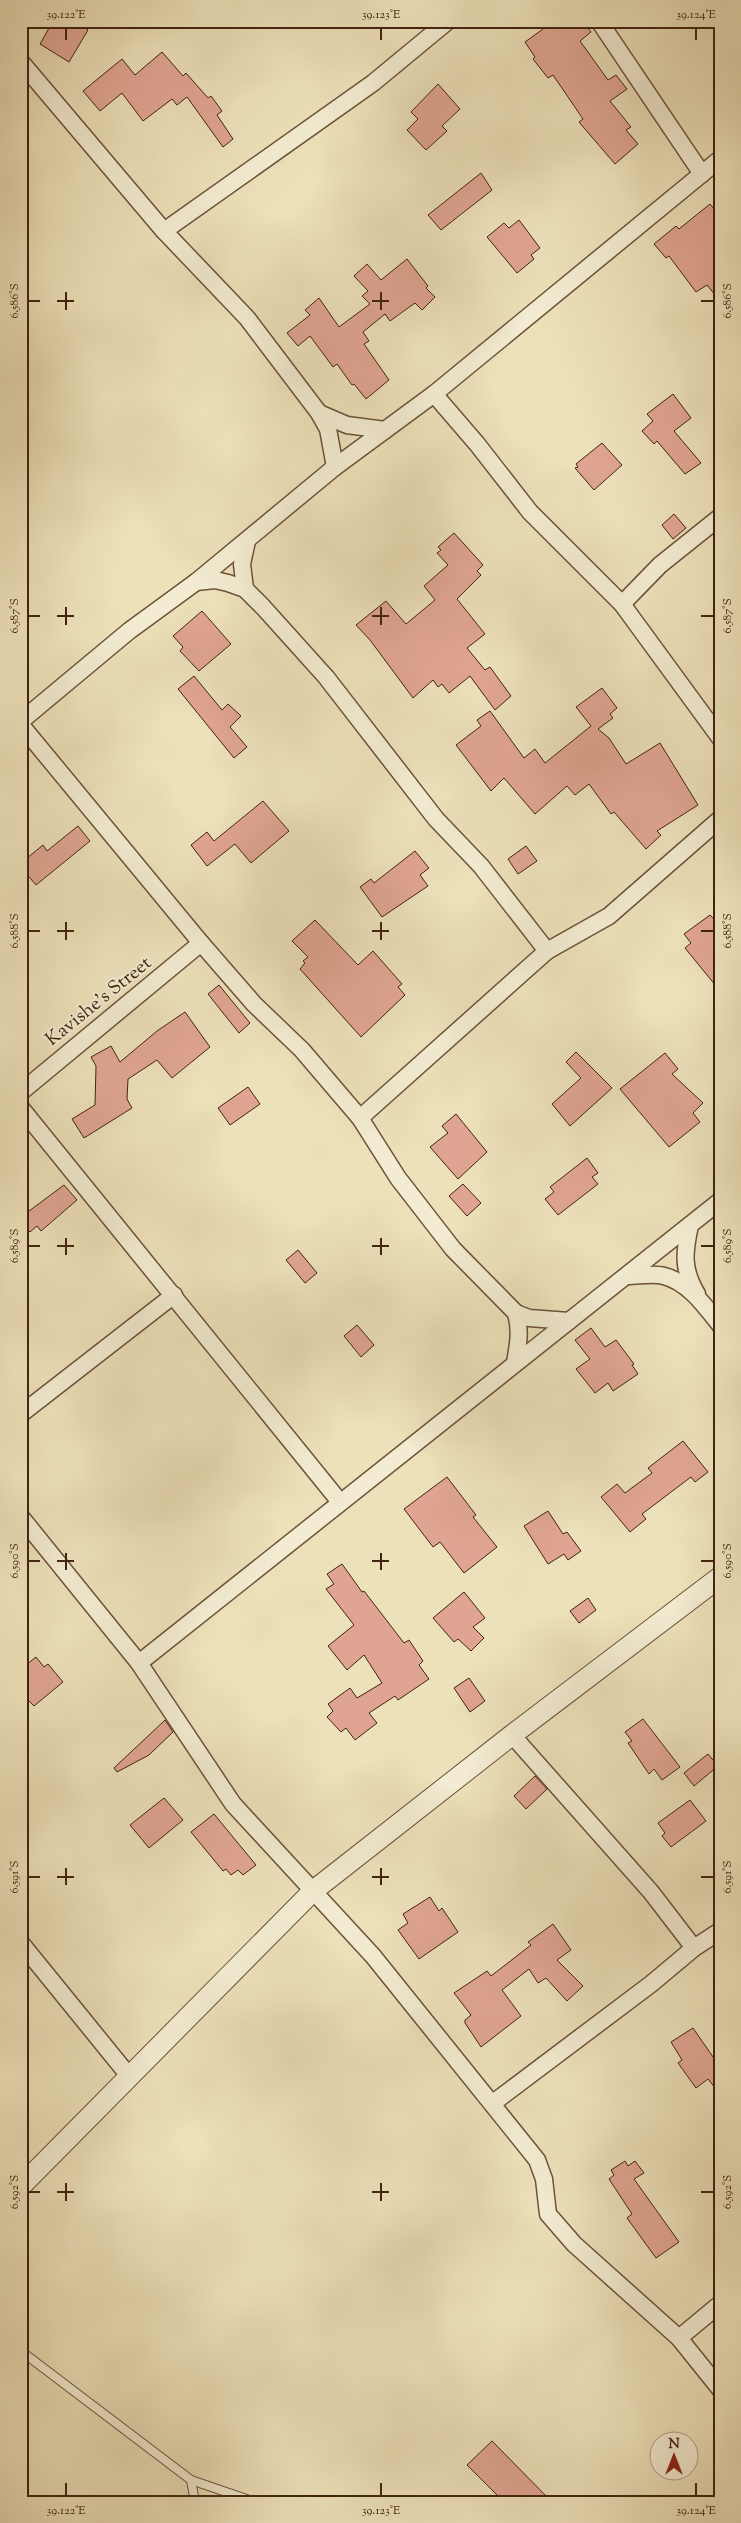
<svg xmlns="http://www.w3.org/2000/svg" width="741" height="2523" viewBox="0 0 741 2523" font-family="'Sorts Mill Goudy',serif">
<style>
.building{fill:#e0a592;stroke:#412310}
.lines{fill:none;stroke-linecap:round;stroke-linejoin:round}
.service-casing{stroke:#6c523a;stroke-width:10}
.minor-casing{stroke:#6c523a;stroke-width:19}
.tertiary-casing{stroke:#6c523a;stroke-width:22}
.service{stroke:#f3ecd2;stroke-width:8}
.minor{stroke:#f3ecd2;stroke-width:16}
.tertiary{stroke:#f3ecd2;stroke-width:20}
.ticks{fill:none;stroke:#412310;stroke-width:2}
.labels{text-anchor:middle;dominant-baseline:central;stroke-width:4;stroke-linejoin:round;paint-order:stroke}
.street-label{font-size:19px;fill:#412310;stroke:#f3ecd2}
.neatline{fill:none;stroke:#412310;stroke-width:2}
.ticks-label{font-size:12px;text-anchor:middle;fill:#412310}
</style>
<rect width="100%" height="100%" fill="#ede1ba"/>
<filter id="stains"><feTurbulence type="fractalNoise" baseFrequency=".004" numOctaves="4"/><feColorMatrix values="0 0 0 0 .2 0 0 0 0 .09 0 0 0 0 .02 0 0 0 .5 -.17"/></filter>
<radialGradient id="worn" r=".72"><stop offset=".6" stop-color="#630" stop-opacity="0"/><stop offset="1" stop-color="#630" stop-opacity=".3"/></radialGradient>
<!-- building -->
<g class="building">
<polygon points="53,21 73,21 88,30 69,62 40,44"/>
<polygon points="554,21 582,21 591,32 580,41 608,80 616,75 627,89 610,101 631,127 626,130 638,144 615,164 579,122 583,119 553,75 548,78 533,59 535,57 525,42"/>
<polygon points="162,52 183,76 186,73 208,98 211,96 222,111 217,115 233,139 223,147 187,97 177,105 172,99 143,121 122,93 100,111 83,91 122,59 135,75"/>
<polygon points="438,84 460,109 442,126 447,131 426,150 407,130 418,119 411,112"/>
<polygon points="481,173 492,190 441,230 428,215"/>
<polygon points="710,204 720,216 720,301 707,285 696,292 669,256 666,258 654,244 676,226 679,229"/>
<polygon points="519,220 540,248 531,255 534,259 517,273 487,237 504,223 509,228"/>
<polygon points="407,259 428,286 426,288 435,297 422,310 415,303 390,321 385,314 363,332 369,341 364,344 389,380 366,399 354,384 352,385 337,364 333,367 310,336 298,346 287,333 310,315 305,310 319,298 339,327 370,304 362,296 368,291 354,276 367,264 381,280"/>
<polygon points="673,394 691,418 674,431 701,463 685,474 657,441 654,444 642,431 653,421 647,414"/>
<polygon points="602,443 622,465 594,490 575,468 578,467 576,464"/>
<polygon points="674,514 686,528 673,539 662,525"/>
<polygon points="454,533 483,565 477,571 481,575 457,599 485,634 467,648 485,670 490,667 511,696 495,710 470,676 449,693 442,684 438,687 433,680 413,698 370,640 356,625 386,601 406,624 435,600 424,586 448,565 437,553 441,550 438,547"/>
<polygon points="202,611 231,644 199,671 180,651 183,647 173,636"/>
<polygon points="194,676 222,710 228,704 241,716 230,727 247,747 234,758 178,689"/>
<polygon points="602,688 617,708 610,714 613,718 598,729 609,738 626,764 660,743 698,805 657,831 661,835 646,849 614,812 611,814 589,784 575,795 567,786 535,814 504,778 491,791 456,745 481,726 477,720 490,711 524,758 535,749 545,763 591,726 576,707"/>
<polygon points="263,801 289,831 251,863 235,844 207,866 191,845 207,832 214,841"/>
<polygon points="78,826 90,841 36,885 24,871 26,869 21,863 43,845 47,851"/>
<polygon points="526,846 537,861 518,874 508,859"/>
<polygon points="415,851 429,868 420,875 428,886 382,917 360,887 371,879 374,883"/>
<polygon points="710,915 720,925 720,991 685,948 691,943 684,934"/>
<polygon points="315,920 358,965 373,951 402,984 398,987 405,995 361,1037 300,969 305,963 303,961 308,957 292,941"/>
<polygon points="219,985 250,1023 239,1033 208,994"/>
<polygon points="185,1012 210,1047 172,1078 157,1060 128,1079 127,1099 132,1108 84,1138 72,1119 95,1105 96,1066 91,1057 111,1046 120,1062 157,1031"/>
<polygon points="576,1052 612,1088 570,1126 552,1104 581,1078 566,1062"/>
<polygon points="665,1053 678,1069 672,1074 703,1103 693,1113 700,1122 669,1147 620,1089"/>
<polygon points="248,1087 260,1104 230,1125 218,1108"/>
<polygon points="456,1114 487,1152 458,1179 430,1147 448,1133 442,1126"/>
<polygon points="587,1158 598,1173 592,1177 598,1184 558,1215 545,1199 554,1192 550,1187"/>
<polygon points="463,1184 481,1203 467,1216 449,1196"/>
<polygon points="64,1185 77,1200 41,1231 37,1226 30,1232 21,1222 21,1217"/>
<polygon points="298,1250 317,1273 305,1283 286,1260"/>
<polygon points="357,1325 374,1345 361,1357 344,1336"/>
<polygon points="591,1328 605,1347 616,1340 634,1364 632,1365 638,1374 613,1391 608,1383 595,1393 576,1369 590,1359 575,1340"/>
<polygon points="683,1441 708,1472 695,1482 691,1477 642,1514 646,1519 630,1532 601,1497 617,1484 625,1493 652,1473 648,1468"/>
<polygon points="447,1477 476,1515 473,1517 497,1547 464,1573 440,1542 433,1547 404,1509"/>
<polygon points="548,1511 563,1534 567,1532 581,1551 568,1560 564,1554 548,1564 524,1526"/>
<polygon points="342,1564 362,1592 364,1591 404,1643 409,1640 423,1661 419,1665 429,1679 398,1700 395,1696 369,1713 377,1723 355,1740 346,1728 341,1732 327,1717 333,1711 328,1704 350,1688 357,1698 382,1683 364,1655 347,1670 328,1646 354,1625 326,1589 334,1584 327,1574"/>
<polygon points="464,1592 485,1618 473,1627 484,1638 471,1651 458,1639 454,1642 433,1618"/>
<polygon points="588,1598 596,1610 579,1623 570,1611"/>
<polygon points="36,1657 44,1667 48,1664 63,1682 34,1706 28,1700 21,1705 21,1669"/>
<polygon points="469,1678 485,1701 470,1712 454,1688"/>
<polygon points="643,1719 680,1767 662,1780 654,1769 649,1774 628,1743 632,1741 625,1732"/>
<polygon points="165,1720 173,1732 149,1755 117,1772 114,1768"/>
<polygon points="708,1754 718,1766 694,1786 684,1773"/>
<polygon points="535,1776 547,1789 526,1809 514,1796"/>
<polygon points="164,1798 183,1820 149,1848 130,1825"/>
<polygon points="690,1800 706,1821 671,1847 662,1836 665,1833 658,1823"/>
<polygon points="214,1814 256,1865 243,1875 238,1870 231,1875 226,1869 223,1871 191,1832"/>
<polygon points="430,1897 439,1911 442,1908 458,1932 419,1959 398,1930 408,1923 403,1914"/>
<polygon points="553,1924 571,1950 557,1960 583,1986 567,2001 546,1978 538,1983 529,1969 502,1990 521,2016 481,2047 465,2023 465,2020 471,2015 454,1993 487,1971 491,1976 531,1945 528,1942"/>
<polygon points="693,2028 720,2067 720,2094 708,2079 696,2088 678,2063 682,2060 671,2042"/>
<polygon points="625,2161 628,2166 635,2161 644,2173 634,2179 679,2242 656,2258 627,2218 632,2214 609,2179 614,2175 611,2170"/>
<polygon points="492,2441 552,2502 504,2502 467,2465"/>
</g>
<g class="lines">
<!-- service casing -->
<g class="service-casing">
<g id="service">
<polyline points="21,2351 191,2480 255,2502"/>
<polyline points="191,2480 195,2502"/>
</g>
</g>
<!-- minor casing -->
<g class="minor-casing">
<g id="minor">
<polyline points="599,21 702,174"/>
<polyline points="21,62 164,231 247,318 319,413 328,429 335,467"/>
<polyline points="164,231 373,83 448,21"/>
<polyline points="434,394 477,444 530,512 622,604 720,738"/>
<polyline points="319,413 347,425 385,430"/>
<polyline points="196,582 215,580 228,583 245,589 263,607 326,677 436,819 481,866 547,951"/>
<polyline points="245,589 242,564 247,541"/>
<polyline points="622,604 660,565 720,517"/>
<polyline points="21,721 129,631 196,582 335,467 434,394 720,159"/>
<path d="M21 725 201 943 254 1004 302 1050 360 1118 398 1178 453 1249 516 1313C521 1331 518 1345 515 1363"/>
<polyline points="21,1092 201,943"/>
<polyline points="21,1108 340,1502"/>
<polyline points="360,1118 547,951 609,916 720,819"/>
<path d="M690 1225C684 1253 682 1269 697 1294"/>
<path d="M628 1276C639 1276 653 1273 664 1276 688 1282 705 1306 720 1325"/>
<polyline points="516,1313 529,1318 569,1321"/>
<polyline points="21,1414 174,1295"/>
<polyline points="21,1517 139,1663 233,1804 373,1956 537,2160 544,2179 548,2214 574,2244 679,2338 720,2389"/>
<polyline points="139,1663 720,1201"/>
<polyline points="512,1735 651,1892 694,1948"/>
<polyline points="21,1943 129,2076"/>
<polyline points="493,2103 651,1984 694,1948 720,1931"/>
<polyline points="679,2338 720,2304"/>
</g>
</g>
<!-- tertiary casing -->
<g class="tertiary-casing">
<polyline id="tertiary" points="21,2186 313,1891 512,1735 720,1577"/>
</g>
<!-- service -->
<use href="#service" class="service"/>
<!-- minor -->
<use href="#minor" class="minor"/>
<!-- tertiary -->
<use href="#tertiary" class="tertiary"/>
</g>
<!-- ticks -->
<path class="ticks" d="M66 28V40M381 28V40M696 28V40M66 292V310M381 292V310M28 301H40M57 301H74M372 301H389M701 301H714M66 607V625M381 607V625M28 616H40M57 616H74M372 616H389M701 616H714M66 922V940M381 922V940M28 931H40M57 931H74M372 931H389M701 931H714M66 1238V1255M381 1238V1255M28 1246H40M57 1246H74M372 1246H389M701 1246H714M66 1553V1570M381 1553V1570M28 1561H40M57 1561H74M372 1561H389M701 1561H714M66 1868V1885M381 1868V1885M28 1877H40M57 1877H74M372 1877H389M701 1877H714M66 2183V2201M381 2183V2201M28 2192H40M57 2192H74M372 2192H389M701 2192H714M66 2483V2496M381 2483V2496M696 2483V2496"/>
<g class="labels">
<!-- street labels -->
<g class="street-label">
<text transform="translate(99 1002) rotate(-39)">Kavishe’s Street</text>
</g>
</g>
<!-- margin -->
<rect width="741" height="2523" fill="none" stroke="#ede1ba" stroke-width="55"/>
<!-- north arrow -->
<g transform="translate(674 2456)"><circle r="24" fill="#f3ecd2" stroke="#ac9c84"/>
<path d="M0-4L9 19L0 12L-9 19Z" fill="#8f2418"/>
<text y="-8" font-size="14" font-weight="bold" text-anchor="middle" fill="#412310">N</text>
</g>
<rect x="28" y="28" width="686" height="2468" class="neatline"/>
<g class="ticks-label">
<text x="66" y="18">39.122°E</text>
<text x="381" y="18">39.123°E</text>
<text x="696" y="18">39.124°E</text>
<text transform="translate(14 301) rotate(-90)" y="4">6.586°S</text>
<text transform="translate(727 301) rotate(-90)" y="4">6.586°S</text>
<text transform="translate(14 616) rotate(-90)" y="4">6.587°S</text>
<text transform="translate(727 616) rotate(-90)" y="4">6.587°S</text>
<text transform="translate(14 931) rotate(-90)" y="4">6.588°S</text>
<text transform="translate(727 931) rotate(-90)" y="4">6.588°S</text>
<text transform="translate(14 1246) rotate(-90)" y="4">6.589°S</text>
<text transform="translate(727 1246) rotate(-90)" y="4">6.589°S</text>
<text transform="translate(14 1561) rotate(-90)" y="4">6.590°S</text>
<text transform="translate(727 1561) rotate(-90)" y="4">6.590°S</text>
<text transform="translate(14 1877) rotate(-90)" y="4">6.591°S</text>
<text transform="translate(727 1877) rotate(-90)" y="4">6.591°S</text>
<text transform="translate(14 2192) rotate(-90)" y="4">6.592°S</text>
<text transform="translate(727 2192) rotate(-90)" y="4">6.592°S</text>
<text x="66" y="2514">39.122°E</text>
<text x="381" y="2514">39.123°E</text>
<text x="696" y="2514">39.124°E</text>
</g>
<rect width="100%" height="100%" filter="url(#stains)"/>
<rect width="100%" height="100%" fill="url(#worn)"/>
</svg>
